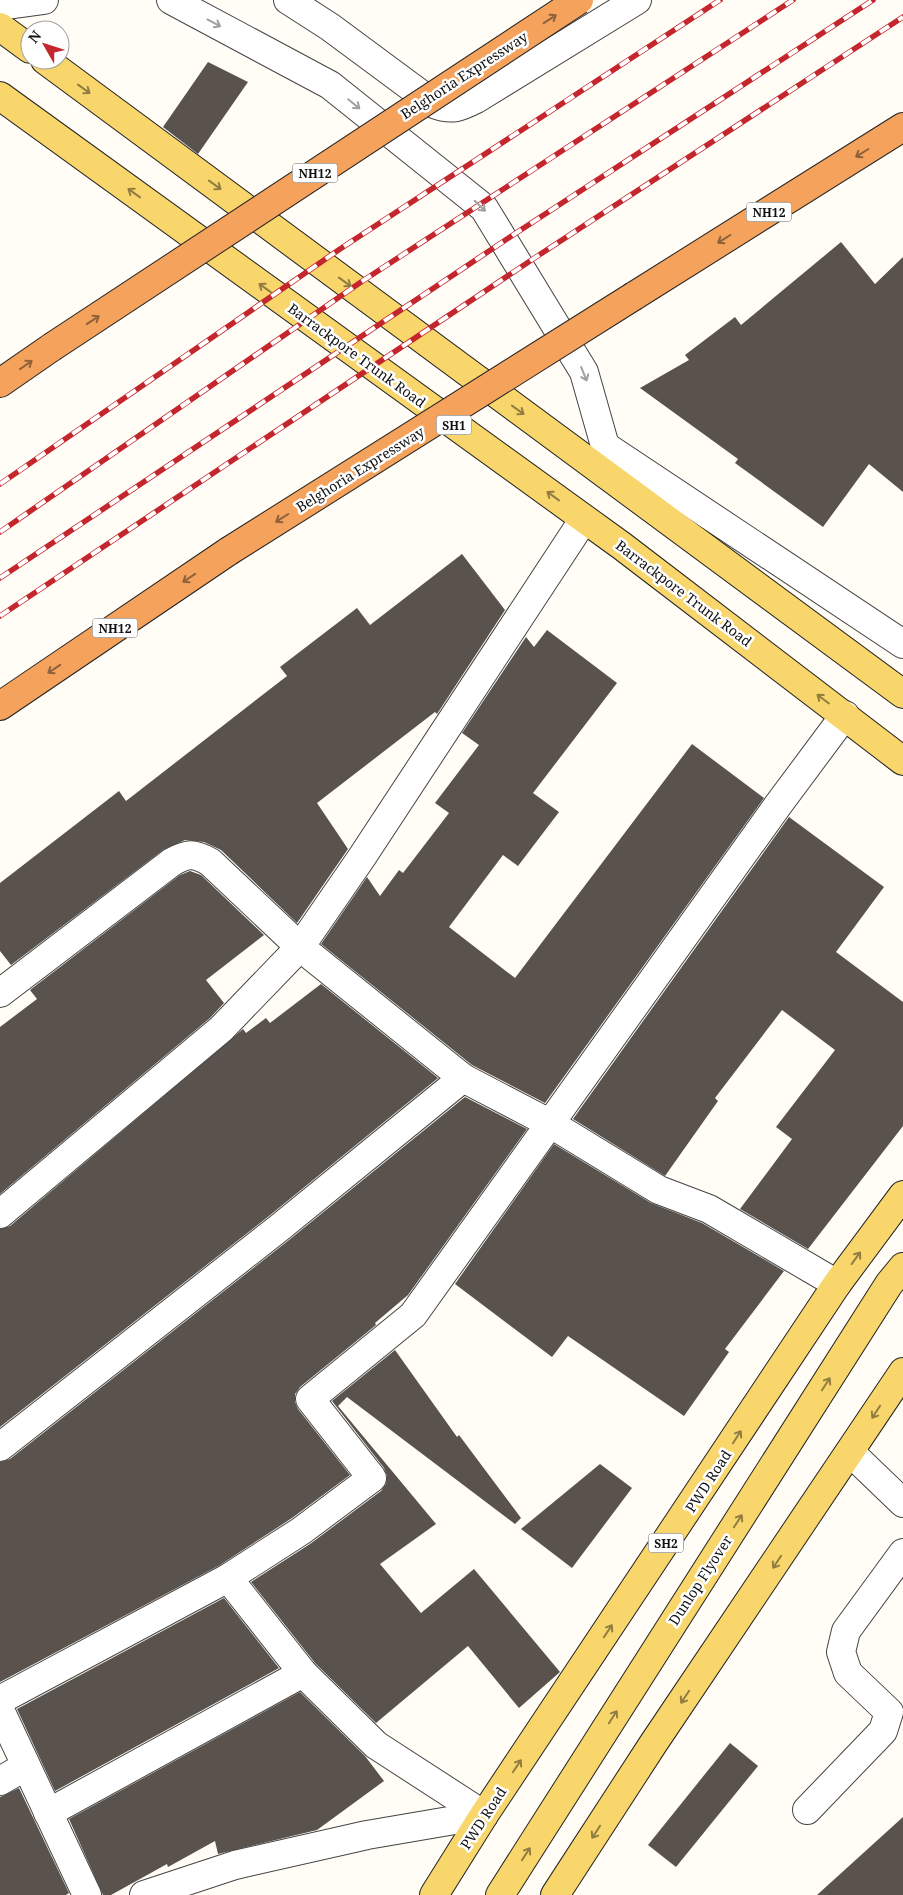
<svg xmlns="http://www.w3.org/2000/svg" width="903" height="1895" viewBox="0 0 903 1895" font-family="'Noto Serif',serif">
<style>
.building{fill:#5a524d}
.lines{fill:none;stroke-linecap:round;stroke-linejoin:round}
.minor-casing{stroke:#444;stroke-width:30}
.major-casing{stroke:#222;stroke-width:30}
.highway-casing{stroke:#222;stroke-width:30}
.minor{stroke:#fff;stroke-width:28}
.major{stroke:#f9d66b;stroke-width:28}
.highway{stroke:#f5a25d;stroke-width:28}
.rail-casing{stroke:#c4262e;stroke-width:5.5}
.rail{stroke:#fff;stroke-width:4;stroke-dasharray:11;stroke-linecap:butt}
.highway-bridge-casing{stroke:#222;stroke-width:30;stroke-linecap:butt}
.highway-bridge{stroke:#f5a25d;stroke-width:28}
.oneway{stroke:#8e613b}
.oneway2{stroke:#a0a0a0}
.oneway3{stroke:#917d42}
.labels{text-anchor:middle;dominant-baseline:central;stroke-width:5;stroke-linejoin:round;paint-order:stroke}
.shield{fill:#fff;stroke:#585858;stroke-width:1}
.shield-label{font-size:12px;font-weight:bold;fill:#111}
.street-label{font-size:14px;fill:#111;stroke:#fff}
</style>
<rect width="100%" height="100%" fill="#fffdf5"/>
<!-- building -->
<g class="building">
<polygon points="208,62 248,82 198,154 163,127"/>
<polygon points="841,242 875,284 903,257 903,492 869,464 823,527 735,463 738,459 640,388 689,360 685,355 735,317 741,325"/>
<polygon points="462,554 505,610 437,714 435,712 317,803 348,849 297,923 221,850 204,842 185,840 163,850 11,965 0,951 0,883 119,791 126,801 287,676 280,667 357,608 370,625"/>
<polygon points="547,630 617,683 533,793 559,812 518,866 503,855 449,927 515,978 692,744 764,798 545,1103 472,1065 321,944 367,877 380,896 399,870 403,873 449,813 435,803 479,745 462,733 526,637 534,647"/>
<polygon points="789,817 884,887 836,952 903,1002 903,1126 808,1249 740,1209 792,1139 776,1127 835,1050 782,1010 715,1098 718,1101 665,1176 573,1119"/>
<polygon points="190,871 201,875 264,935 206,980 224,1003 210,1018 0,1194 0,1027 37,999 30,990 180,875"/>
<polygon points="321,984 438,1078 269,1216 0,1427 0,1229 10,1226 243,1029 246,1033 266,1018 270,1023"/>
<polygon points="465,1097 527,1129 408,1295 375,1323 376,1325 300,1387 295,1394 295,1402 298,1409 350,1475 292,1518 220,1565 0,1682 0,1462 10,1459 289,1240"/>
<polygon points="554,1144 651,1203 702,1223 784,1271 725,1349 729,1352 684,1416 568,1336 552,1357 455,1284"/>
<polygon points="395,1350 457,1437 459,1435 521,1518 515,1524 347,1397 338,1406 436,1524 380,1564 421,1613 474,1569 560,1672 519,1708 468,1646 376,1723 315,1663 251,1582 310,1544 381,1491 386,1484 387,1476 384,1468 332,1401"/>
<polygon points="600,1464 632,1488 572,1568 521,1529"/>
<polygon points="224,1598 279,1668 55,1791 17,1709"/>
<polygon points="300,1692 365,1756 384,1781 317,1830 218,1854 215,1841 168,1867 167,1864 111,1895 103,1895 69,1819"/>
<polygon points="730,1743 758,1766 676,1867 648,1845"/>
<polygon points="19,1788 69,1893 66,1895 0,1895 0,1797"/>
<polygon points="903,1817 903,1895 817,1895"/>
</g>
<g class="lines">
<!-- minor casing -->
<g class="minor-casing">
<g id="minor">
<polyline points="171,0 330,85 484,208 584,372 605,446 903,644"/>
<path d="M288 0 330 27 434 104C452 111 460 107 476 99L637 0"/>
<polyline points="0,6 44,0"/>
<path d="M0 993 172 862C188 853 194 853 210 862L300 947 463 1078 551 1124 659 1190 709 1209 837 1284"/>
<polyline points="0,1214 221,1029 300,947 362,857 584,519"/>
<polyline points="0,1447 279,1228 463,1078"/>
<polyline points="850,1452 903,1503"/>
<polyline points="228,1578 303,1673 376,1745 484,1815"/>
<polyline points="0,1700 228,1578 301,1531 372,1478 310,1399 413,1315 778,805 845,715"/>
<polyline points="0,1710 87,1895"/>
<polyline points="0,1781 26,1766"/>
<polyline points="807,1810 883,1731 889,1712 848,1673 841,1652 846,1631 903,1553"/>
<polyline points="48,1813 303,1673"/>
<polyline points="144,1895 235,1865 367,1835 484,1815"/>
</g>
</g>
<!-- major casing -->
<g class="major-casing">
<g id="major">
<polyline points="0,27 30,49"/>
<polyline points="45,60 903,694"/>
<polyline points="0,96 622,546 903,761"/>
<polyline points="434,1895 484,1815 837,1284 903,1195"/>
<polyline points="500,1895 889,1284 903,1267"/>
<polyline points="555,1895 653,1744 903,1372"/>
</g>
</g>
<!-- highway casing -->
<g class="highway-casing">
<g id="highway">
<polyline points="634,296 903,127"/>
<polyline points="0,383 52,347"/>
<polyline points="0,706 229,551"/>
</g>
</g>
<!-- minor -->
<use href="#minor" class="minor"/>
<!-- major -->
<use href="#major" class="major"/>
<!-- highway -->
<use href="#highway" class="highway"/>
<!-- rail casing -->
<g class="rail-casing">
<g id="rail">
<polyline points="0,484 340,249 720,0"/>
<polyline points="0,532 361,282 793,0"/>
<polyline points="0,578 513,235 873,0"/>
<polyline points="0,616 536,257 903,17"/>
</g>
</g>
<!-- rail -->
<use href="#rail" class="rail"/>
<!-- highway-bridge casing -->
<g class="highway-bridge-casing">
<g id="highway-bridge">
<polyline points="52,347 579,0"/>
<polyline points="229,551 634,296"/>
</g>
</g>
<!-- highway-bridge -->
<use href="#highway-bridge" class="highway-bridge"/>
</g>
<!-- one-way arrows -->
<defs><path id="oneway-shaft" d="M-6 0H5M1.5-3L5.5 0L1.5 3" fill="none" stroke-width="1.6" stroke-linecap="round" stroke-linejoin="round" transform="scale(1.25)"/></defs>
<g class="oneway">
<use href="#oneway-shaft" transform="translate(550 19) rotate(-33)"/>
<use href="#oneway-shaft" transform="translate(862 153) rotate(148)"/>
<use href="#oneway-shaft" transform="translate(724 239) rotate(148)"/>
<use href="#oneway-shaft" transform="translate(93 320) rotate(-33)"/>
<use href="#oneway-shaft" transform="translate(26 365) rotate(-35)"/>
<use href="#oneway-shaft" transform="translate(282 518) rotate(148)"/>
<use href="#oneway-shaft" transform="translate(189 578) rotate(146)"/>
<use href="#oneway-shaft" transform="translate(54 669) rotate(146)"/>
</g>
<g class="oneway2">
<use href="#oneway-shaft" transform="translate(214 23) rotate(28)"/>
<use href="#oneway-shaft" transform="translate(354 104) rotate(39)"/>
<use href="#oneway-shaft" transform="translate(480 206) rotate(44)"/>
<use href="#oneway-shaft" transform="translate(584 374) rotate(68)"/>
</g>
<g class="oneway3">
<use href="#oneway-shaft" transform="translate(84 89) rotate(36)"/>
<use href="#oneway-shaft" transform="translate(215 185) rotate(36)"/>
<use href="#oneway-shaft" transform="translate(134 193) rotate(-144)"/>
<use href="#oneway-shaft" transform="translate(345 282) rotate(36)"/>
<use href="#oneway-shaft" transform="translate(265 288) rotate(-144)"/>
<use href="#oneway-shaft" transform="translate(518 410) rotate(36)"/>
<use href="#oneway-shaft" transform="translate(553 496) rotate(-144)"/>
<use href="#oneway-shaft" transform="translate(823 699) rotate(-143)"/>
<use href="#oneway-shaft" transform="translate(856 1258) rotate(-54)"/>
<use href="#oneway-shaft" transform="translate(826 1384) rotate(-57)"/>
<use href="#oneway-shaft" transform="translate(876 1412) rotate(123)"/>
<use href="#oneway-shaft" transform="translate(737 1437) rotate(-57)"/>
<use href="#oneway-shaft" transform="translate(738 1521) rotate(-57)"/>
<use href="#oneway-shaft" transform="translate(777 1562) rotate(124)"/>
<use href="#oneway-shaft" transform="translate(608 1631) rotate(-56)"/>
<use href="#oneway-shaft" transform="translate(685 1697) rotate(124)"/>
<use href="#oneway-shaft" transform="translate(613 1717) rotate(-57)"/>
<use href="#oneway-shaft" transform="translate(517 1766) rotate(-56)"/>
<use href="#oneway-shaft" transform="translate(596 1832) rotate(123)"/>
<use href="#oneway-shaft" transform="translate(526 1854) rotate(-57)"/>
</g>
<g class="labels">
<!-- shield labels -->
<g class="shield">
<rect x="292.5" y="163.5" width="45" height="19" rx="4"/>
<rect x="746.5" y="202.5" width="45" height="19" rx="4"/>
<rect x="436.5" y="415.5" width="35" height="19" rx="4"/>
<rect x="92.5" y="618.5" width="45" height="19" rx="4"/>
<rect x="648.5" y="1533.5" width="35" height="19" rx="4"/>
</g>
<g class="shield-label">
<text x="315" y="173">NH12</text>
<text x="769" y="212">NH12</text>
<text x="454" y="425">SH1</text>
<text x="115" y="628">NH12</text>
<text x="666" y="1543">SH2</text>
</g>
<!-- street labels -->
<g class="street-label">
<text transform="translate(464 75) rotate(-33)">Belghoria Expressway</text>
<text transform="translate(357 355) rotate(36)">Barrackpore Trunk Road</text>
<text transform="translate(360 469) rotate(-32)">Belghoria Expressway</text>
<text transform="translate(684 593) rotate(37)">Barrackpore Trunk Road</text>
<text transform="translate(708 1481) rotate(-57)">PWD Road</text>
<text transform="translate(700 1580) rotate(-57)">Dunlop Flyover</text>
<text transform="translate(483 1818) rotate(-57)">PWD Road</text>
</g>
</g>
<!-- north arrow -->
<g transform="translate(45 45) rotate(309)"><circle r="24" fill="#ffffff" stroke="#a0a0a0"/>
<path d="M0-4L9 19L0 12L-9 19Z" fill="#c4262e"/>
<text y="-8" font-size="14" font-weight="bold" text-anchor="middle" fill="#111111">N</text>
</g>
</svg>
